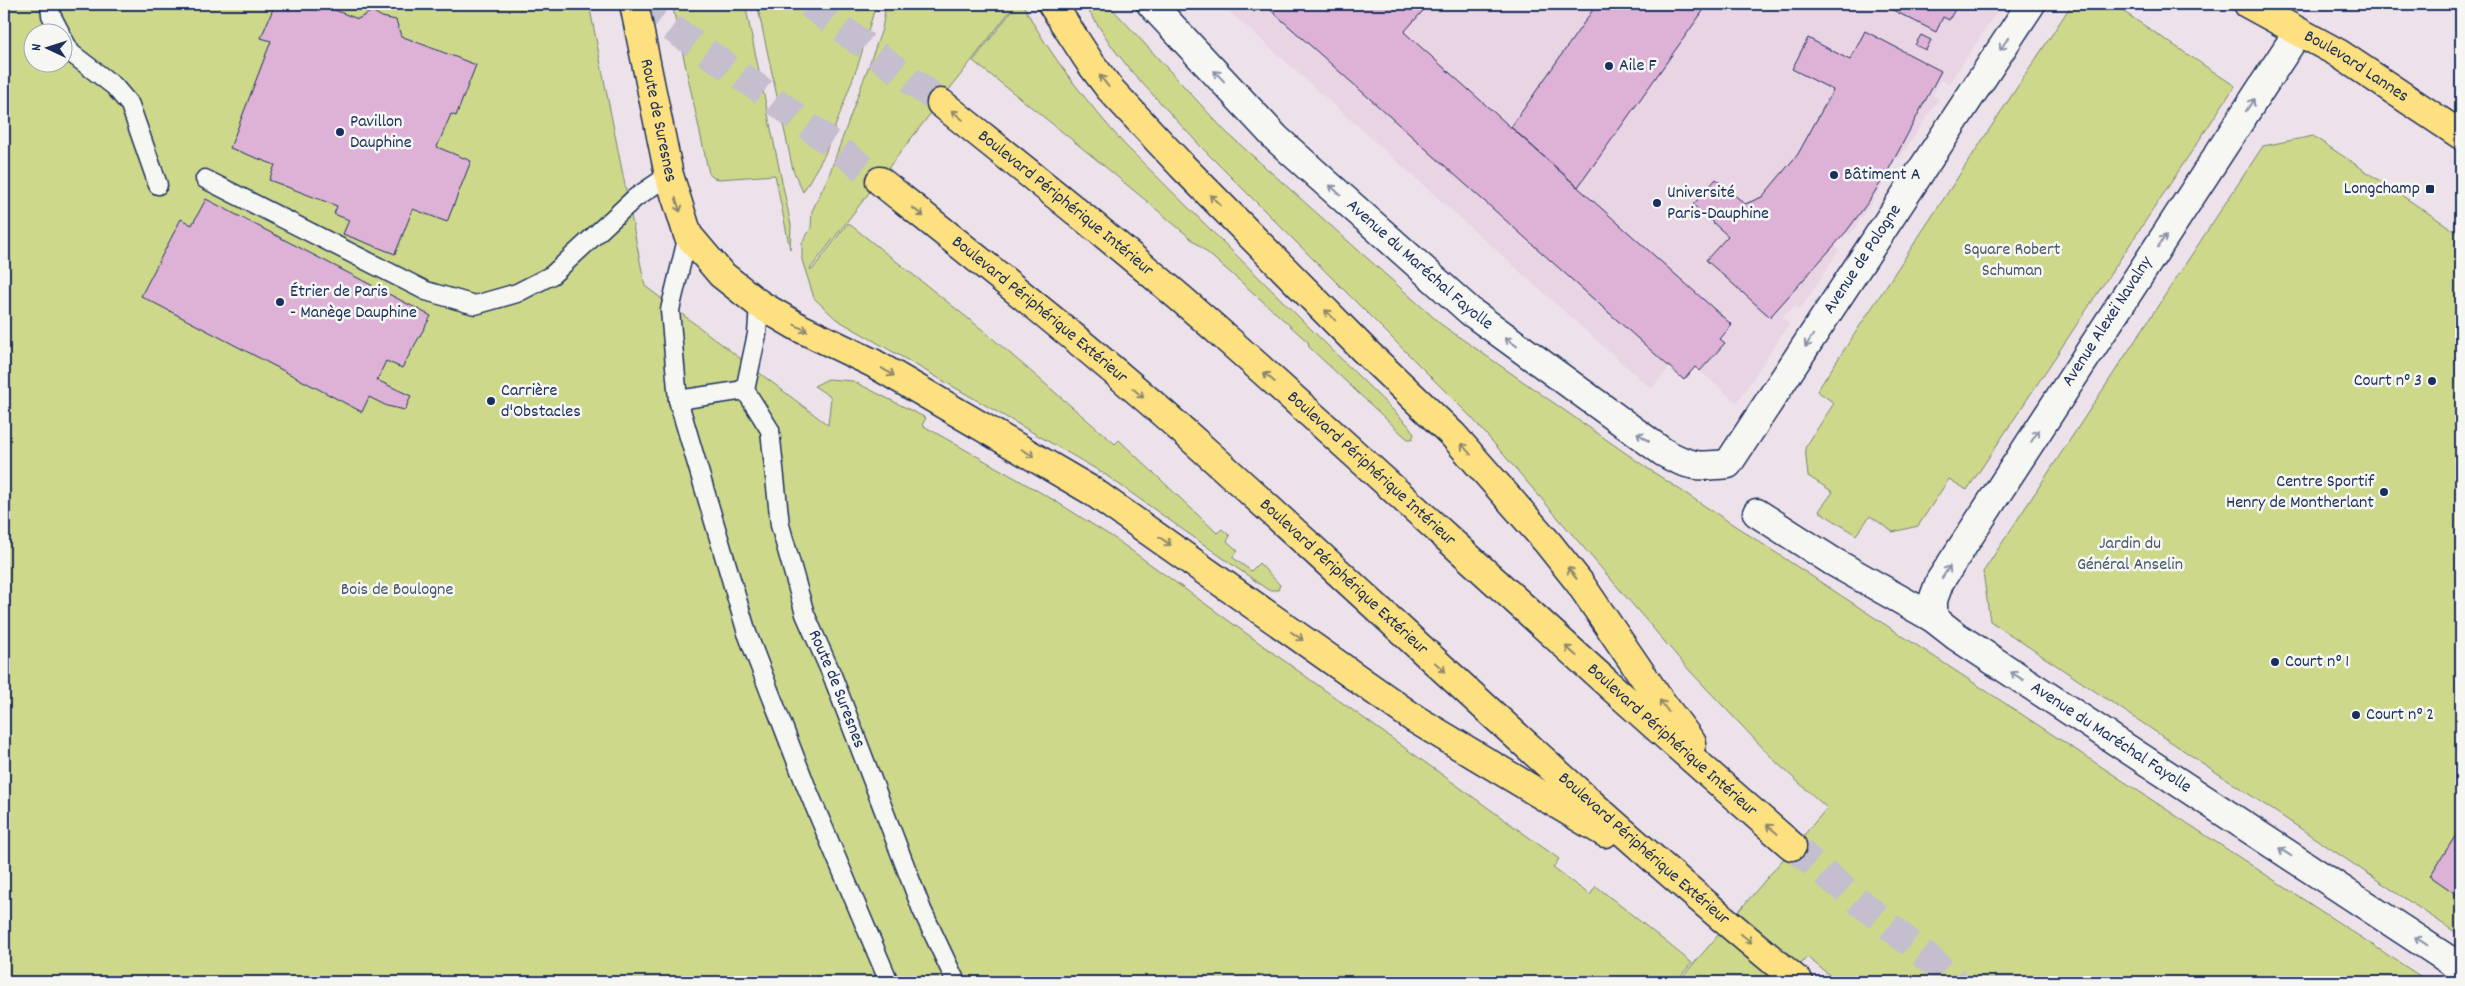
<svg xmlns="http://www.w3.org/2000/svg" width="2465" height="986" viewBox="0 0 2465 986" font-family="Dekko,sans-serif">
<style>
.built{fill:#e9d4e4}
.green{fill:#cdd88b;stroke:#748474;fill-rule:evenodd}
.building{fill:#ddb2d6;stroke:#1b2f5e}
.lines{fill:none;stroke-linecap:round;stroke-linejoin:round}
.trunk-tunnel{stroke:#c4bece;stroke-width:28;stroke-dasharray:28 14;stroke-linecap:butt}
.service-casing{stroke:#1b2f5e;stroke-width:21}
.pedestrian-casing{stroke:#1b2f5e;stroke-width:31}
.minor-casing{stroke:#1b2f5e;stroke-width:31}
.primary-casing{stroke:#1b2f5e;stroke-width:31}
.trunk-casing{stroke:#1b2f5e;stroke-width:31}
.service{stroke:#f6f6f2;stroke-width:18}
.pedestrian{stroke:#f6f6f2;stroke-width:28}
.minor{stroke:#f6f6f2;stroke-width:28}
.primary{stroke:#fde080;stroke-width:28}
.trunk{stroke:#fde080;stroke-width:28}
.oneway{stroke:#8892a8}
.oneway2{stroke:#8c886f}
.poi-dot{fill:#1b2f5e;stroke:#f6f6f2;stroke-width:2}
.labels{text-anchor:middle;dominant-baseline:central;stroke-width:5;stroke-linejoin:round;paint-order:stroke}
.poi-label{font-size:18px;fill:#1b2f5e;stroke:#f6f6f2;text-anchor:start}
.street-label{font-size:18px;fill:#1b2f5e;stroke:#f6f6f2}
.park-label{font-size:18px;fill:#485969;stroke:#f6f6f2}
</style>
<rect width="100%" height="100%" fill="#eee2ea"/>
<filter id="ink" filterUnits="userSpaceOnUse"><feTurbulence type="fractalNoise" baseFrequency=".02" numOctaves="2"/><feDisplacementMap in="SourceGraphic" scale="10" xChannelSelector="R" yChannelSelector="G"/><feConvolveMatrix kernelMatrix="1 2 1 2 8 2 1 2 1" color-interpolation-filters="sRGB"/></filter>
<g filter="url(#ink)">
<!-- built -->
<polygon class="built" points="1221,4 1996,4 2001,6 1949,84 1941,80 1933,95 1939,99 1899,159 1895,158 1888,171 1890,174 1850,235 1846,232 1835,245 1839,250 1800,310 1795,306 1783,317 1789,324 1737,403 1695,367 1684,380 1670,367 1651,389"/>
<!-- green -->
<g class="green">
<path d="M4 4H589L645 286 828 425 831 397 814 386 828 379 853 381 926 418 922 425 1052 499 1114 538 1559 859 1553 868 1590 895 1596 886 1692 963 1675 982H4ZM32 32H62V62H32Z"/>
<polygon points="672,4 745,4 791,225 790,249 775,175 719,179 714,178 709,174"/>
<polygon points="757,4 876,4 859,62 825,154 803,192 793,170"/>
<path d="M886 4H1025L1023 5C1050 56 1087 102 1125 145L1409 426 1414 434 1412 439H1408L1402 434 1308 346 1309 343C1201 244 1088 151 973 61L1011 12 1010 11 810 269 812 270 848 223 984 331 1115 444 1119 440 1217 533 1222 529 1230 536 1227 541 1238 551 1232 557 1251 571 1259 563 1280 585 1278 590H1268L1103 473 836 319 814 298 802 260V243L811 228 812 211 829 175 882 29Z"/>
<polygon points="1084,4 1108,4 1226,132 1442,325 1650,470 2429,982 1838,982 1807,957 1786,982 1678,982 1827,808 1778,764 1689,670 1472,418 1204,150 1132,72 1113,48"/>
<polygon points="2072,4 2112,4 2235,86 1967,490 1949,479 1918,526 1893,532 1870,516 1856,535 1819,511 1833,492 1808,476 1805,448 1834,403 1817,391"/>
<polygon points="2313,136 2461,235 2461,936 1990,621 1983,572 2263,146"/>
</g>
<!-- building -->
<g class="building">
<polygon points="275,4 319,4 358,19 372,11 382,17 396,20 401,36 476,65 456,116 451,114 437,147 471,161 447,222 413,209 395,254 343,234 349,220 334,214 337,206 269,180 275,165 230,148 271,41 261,38"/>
<polygon points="1245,4 1262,4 1254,12"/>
<polygon points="1264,4 1429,4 1404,32 1732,325 1720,339 1725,343 1700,371 1695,367 1684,380"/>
<polygon points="1597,4 1708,4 1578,187 1511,127"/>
<polygon points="1881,4 1958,4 1949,20 1943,17 1936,32"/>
<polygon points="1865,31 1941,71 1888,171 1869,201 1846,232 1770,317 1706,260 1728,236 1693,205 1716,179 1745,204 1762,197 1798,154 1833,90 1792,69 1808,38 1850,60"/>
<polygon points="1921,35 1931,40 1926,50 1915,45"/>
<polygon points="206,199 431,316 402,368 386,361 377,380 411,396 405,410 387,406 369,397 362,412 141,296 181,219 192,225"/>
<polygon points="2461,827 2461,901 2455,896 2456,894 2430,876"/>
</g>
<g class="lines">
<!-- trunk-tunnel -->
<g class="trunk-tunnel">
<polyline points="637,4 757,87 880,181"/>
<polyline points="809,4 941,103"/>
<polyline points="1792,846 1957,982"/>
</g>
<!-- service casing -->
<g class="service-casing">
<g id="service">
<polyline points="50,4 51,15 60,32"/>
<polyline points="62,37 71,53 114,86 130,105 158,185"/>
<polyline points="205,179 426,291 475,305 517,293 552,275 635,198 669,175"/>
<polyline points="688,235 670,310 678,400 747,633 806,786 889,982"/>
<path id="s1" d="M759 304 757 334 745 390 770 430 780 525 805 614 832 675 922 910 956 982"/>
<polyline points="678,400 745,390"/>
</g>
</g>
<!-- pedestrian casing -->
<g class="pedestrian-casing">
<polyline id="pedestrian" points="1757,513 1832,561 1933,618"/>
</g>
<!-- minor casing -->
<g class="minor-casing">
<g id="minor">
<path id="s2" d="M1151 4 1277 139 1471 312 1663 452C1689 467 1699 467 1728 464L2031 4"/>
<path id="s3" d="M2298 32 1940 581 1933 600V618L1956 636 2461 968"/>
</g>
</g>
<!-- primary casing -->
<g class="primary-casing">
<g id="primary">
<path id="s4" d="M634 4 669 175 688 235 721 274 759 304"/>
<path id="s5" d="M2248 4 2338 53 2461 135"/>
</g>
</g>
<!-- trunk casing -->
<g class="trunk-casing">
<g id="trunk">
<polyline points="1052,4 1091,64 1110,89 1182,166 1364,350 1453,435 1548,543 1579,582 1656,695 1692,743"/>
<path id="s6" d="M941 103C1037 180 1134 256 1226 338 1415 506 1600 681 1792 846"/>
<path id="s7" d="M880 181C989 268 1098 354 1201 447 1400 626 1592 813 1799 982"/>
<polyline points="759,304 800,328 873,363 1092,491 1415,719 1605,833"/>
</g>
</g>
<!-- service -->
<use href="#service" class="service"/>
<!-- pedestrian -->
<use href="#pedestrian" class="pedestrian"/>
<!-- minor -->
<use href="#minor" class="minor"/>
<!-- primary -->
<use href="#primary" class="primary"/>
<!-- trunk -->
<use href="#trunk" class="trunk"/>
</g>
<!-- one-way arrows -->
<defs><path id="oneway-shaft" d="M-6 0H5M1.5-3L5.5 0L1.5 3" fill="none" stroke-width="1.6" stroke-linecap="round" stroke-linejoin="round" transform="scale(1.25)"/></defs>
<g class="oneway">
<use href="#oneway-shaft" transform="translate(2004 44) rotate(123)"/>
<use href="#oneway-shaft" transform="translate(1219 76) rotate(-133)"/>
<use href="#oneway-shaft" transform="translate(2250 105) rotate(-57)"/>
<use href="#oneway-shaft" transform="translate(1335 190) rotate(-138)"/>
<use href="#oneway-shaft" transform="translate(2162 241) rotate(-57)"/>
<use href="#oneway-shaft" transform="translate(1809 341) rotate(123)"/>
<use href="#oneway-shaft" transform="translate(1511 342) rotate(-144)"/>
<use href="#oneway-shaft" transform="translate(2035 436) rotate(-57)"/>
<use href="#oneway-shaft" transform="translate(1643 437) rotate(-144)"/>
<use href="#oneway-shaft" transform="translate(1946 572) rotate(-57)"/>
<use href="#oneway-shaft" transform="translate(2017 676) rotate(-147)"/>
<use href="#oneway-shaft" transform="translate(2285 852) rotate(-147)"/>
<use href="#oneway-shaft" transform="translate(2421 941) rotate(-147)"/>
</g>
<g class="oneway2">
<use href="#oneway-shaft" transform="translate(1104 81) rotate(-128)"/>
<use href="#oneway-shaft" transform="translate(957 115) rotate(-141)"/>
<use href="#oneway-shaft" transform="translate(1215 200) rotate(-135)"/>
<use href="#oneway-shaft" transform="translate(678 205) rotate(72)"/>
<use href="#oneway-shaft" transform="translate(918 212) rotate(38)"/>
<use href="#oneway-shaft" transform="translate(1330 315) rotate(-135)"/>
<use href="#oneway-shaft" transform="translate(801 328) rotate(27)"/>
<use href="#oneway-shaft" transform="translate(888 372) rotate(31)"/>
<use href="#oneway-shaft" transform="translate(1269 377) rotate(-138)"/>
<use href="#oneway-shaft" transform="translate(1138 393) rotate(41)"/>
<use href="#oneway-shaft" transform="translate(1466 449) rotate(-131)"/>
<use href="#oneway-shaft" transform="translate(1028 453) rotate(30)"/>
<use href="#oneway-shaft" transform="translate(1165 541) rotate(35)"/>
<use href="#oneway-shaft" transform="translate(1572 573) rotate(-128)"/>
<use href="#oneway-shaft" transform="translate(1297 636) rotate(35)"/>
<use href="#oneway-shaft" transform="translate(1571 651) rotate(-138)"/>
<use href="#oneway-shaft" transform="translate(1440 667) rotate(42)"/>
<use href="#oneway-shaft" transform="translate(1664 706) rotate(-127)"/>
<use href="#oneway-shaft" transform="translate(1772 829) rotate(-139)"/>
<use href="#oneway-shaft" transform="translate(1746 938) rotate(40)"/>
</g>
</g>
<!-- markers -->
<g class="poi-dot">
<circle cx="1609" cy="66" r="5"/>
<circle cx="340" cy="132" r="5"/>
<circle cx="1834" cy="175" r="5"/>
<rect x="2425" y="184" width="10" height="10" rx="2.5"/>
<circle cx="1657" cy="203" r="5"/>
<circle cx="280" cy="302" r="5"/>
<circle cx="2432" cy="381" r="5"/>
<circle cx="491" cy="401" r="5"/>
<circle cx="2384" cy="492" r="5"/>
<circle cx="2275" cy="662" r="5"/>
<circle cx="2356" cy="715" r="5"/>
</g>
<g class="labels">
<!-- poi labels -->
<g class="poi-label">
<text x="1619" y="66">Aile F</text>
<text x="350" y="122">Pavillon<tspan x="350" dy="21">Dauphine</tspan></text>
<text x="1844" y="175">Bâtiment A</text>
<text x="2420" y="189" text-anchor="end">Longchamp</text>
<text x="1667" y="193">Université<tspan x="1667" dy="21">Paris-Dauphine</tspan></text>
<text x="290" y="292">Étrier de Paris<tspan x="290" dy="21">- Manège Dauphine</tspan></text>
<text x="2422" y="381" text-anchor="end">Court n° 3</text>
<text x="501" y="391">Carrière<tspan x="501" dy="21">d'Obstacles</tspan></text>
<text x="2374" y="482" text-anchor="end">Centre Sportif<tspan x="2374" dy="21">Henry de Montherlant</tspan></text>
<text x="2285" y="662">Court n° 1</text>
<text x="2366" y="715">Court n° 2</text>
</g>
<!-- street labels -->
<g class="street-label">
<text stroke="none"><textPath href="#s5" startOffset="125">Boulevard Lannes</textPath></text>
<text stroke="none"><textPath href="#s4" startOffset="119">Route de Suresnes</textPath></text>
<text stroke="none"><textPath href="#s6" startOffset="160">Boulevard Périphérique Intérieur</textPath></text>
<text stroke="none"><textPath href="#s2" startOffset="995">Avenue de Pologne</textPath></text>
<text stroke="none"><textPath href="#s2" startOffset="375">Avenue du Maréchal Fayolle</textPath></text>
<text stroke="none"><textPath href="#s7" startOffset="205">Boulevard Périphérique Extérieur</textPath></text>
<text transform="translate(2108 322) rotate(-57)">Avenue Alexeï Navalny</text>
<text stroke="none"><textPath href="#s6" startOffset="565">Boulevard Périphérique Intérieur</textPath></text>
<text stroke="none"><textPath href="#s7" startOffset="610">Boulevard Périphérique Extérieur</textPath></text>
<text stroke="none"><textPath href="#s1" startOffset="404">Route de Suresnes</textPath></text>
<text stroke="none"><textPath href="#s3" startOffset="908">Avenue du Maréchal Fayolle</textPath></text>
<text stroke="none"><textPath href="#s6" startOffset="970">Boulevard Périphérique Intérieur</textPath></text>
<text stroke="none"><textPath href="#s7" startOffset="1015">Boulevard Périphérique Extérieur</textPath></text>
</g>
<!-- park labels -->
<g class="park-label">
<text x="2012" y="250">Square Robert<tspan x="2012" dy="21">Schuman</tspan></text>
<text x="2130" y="544">Jardin du<tspan x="2130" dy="21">Général Anselin</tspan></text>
<text x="397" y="590">Bois de Boulogne</text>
</g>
</g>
<!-- margin -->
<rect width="2465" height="986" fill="none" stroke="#f6f6f2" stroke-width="20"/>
<rect x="10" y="10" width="2445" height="966" fill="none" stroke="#1b2f5e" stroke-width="2" filter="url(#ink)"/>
<!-- north arrow -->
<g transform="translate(48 48) rotate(274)"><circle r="24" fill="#f6f6f2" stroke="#9ea6b7"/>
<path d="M0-4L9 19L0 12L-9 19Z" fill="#1b2f5e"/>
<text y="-8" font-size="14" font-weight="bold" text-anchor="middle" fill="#1b2f5e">N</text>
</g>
</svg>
